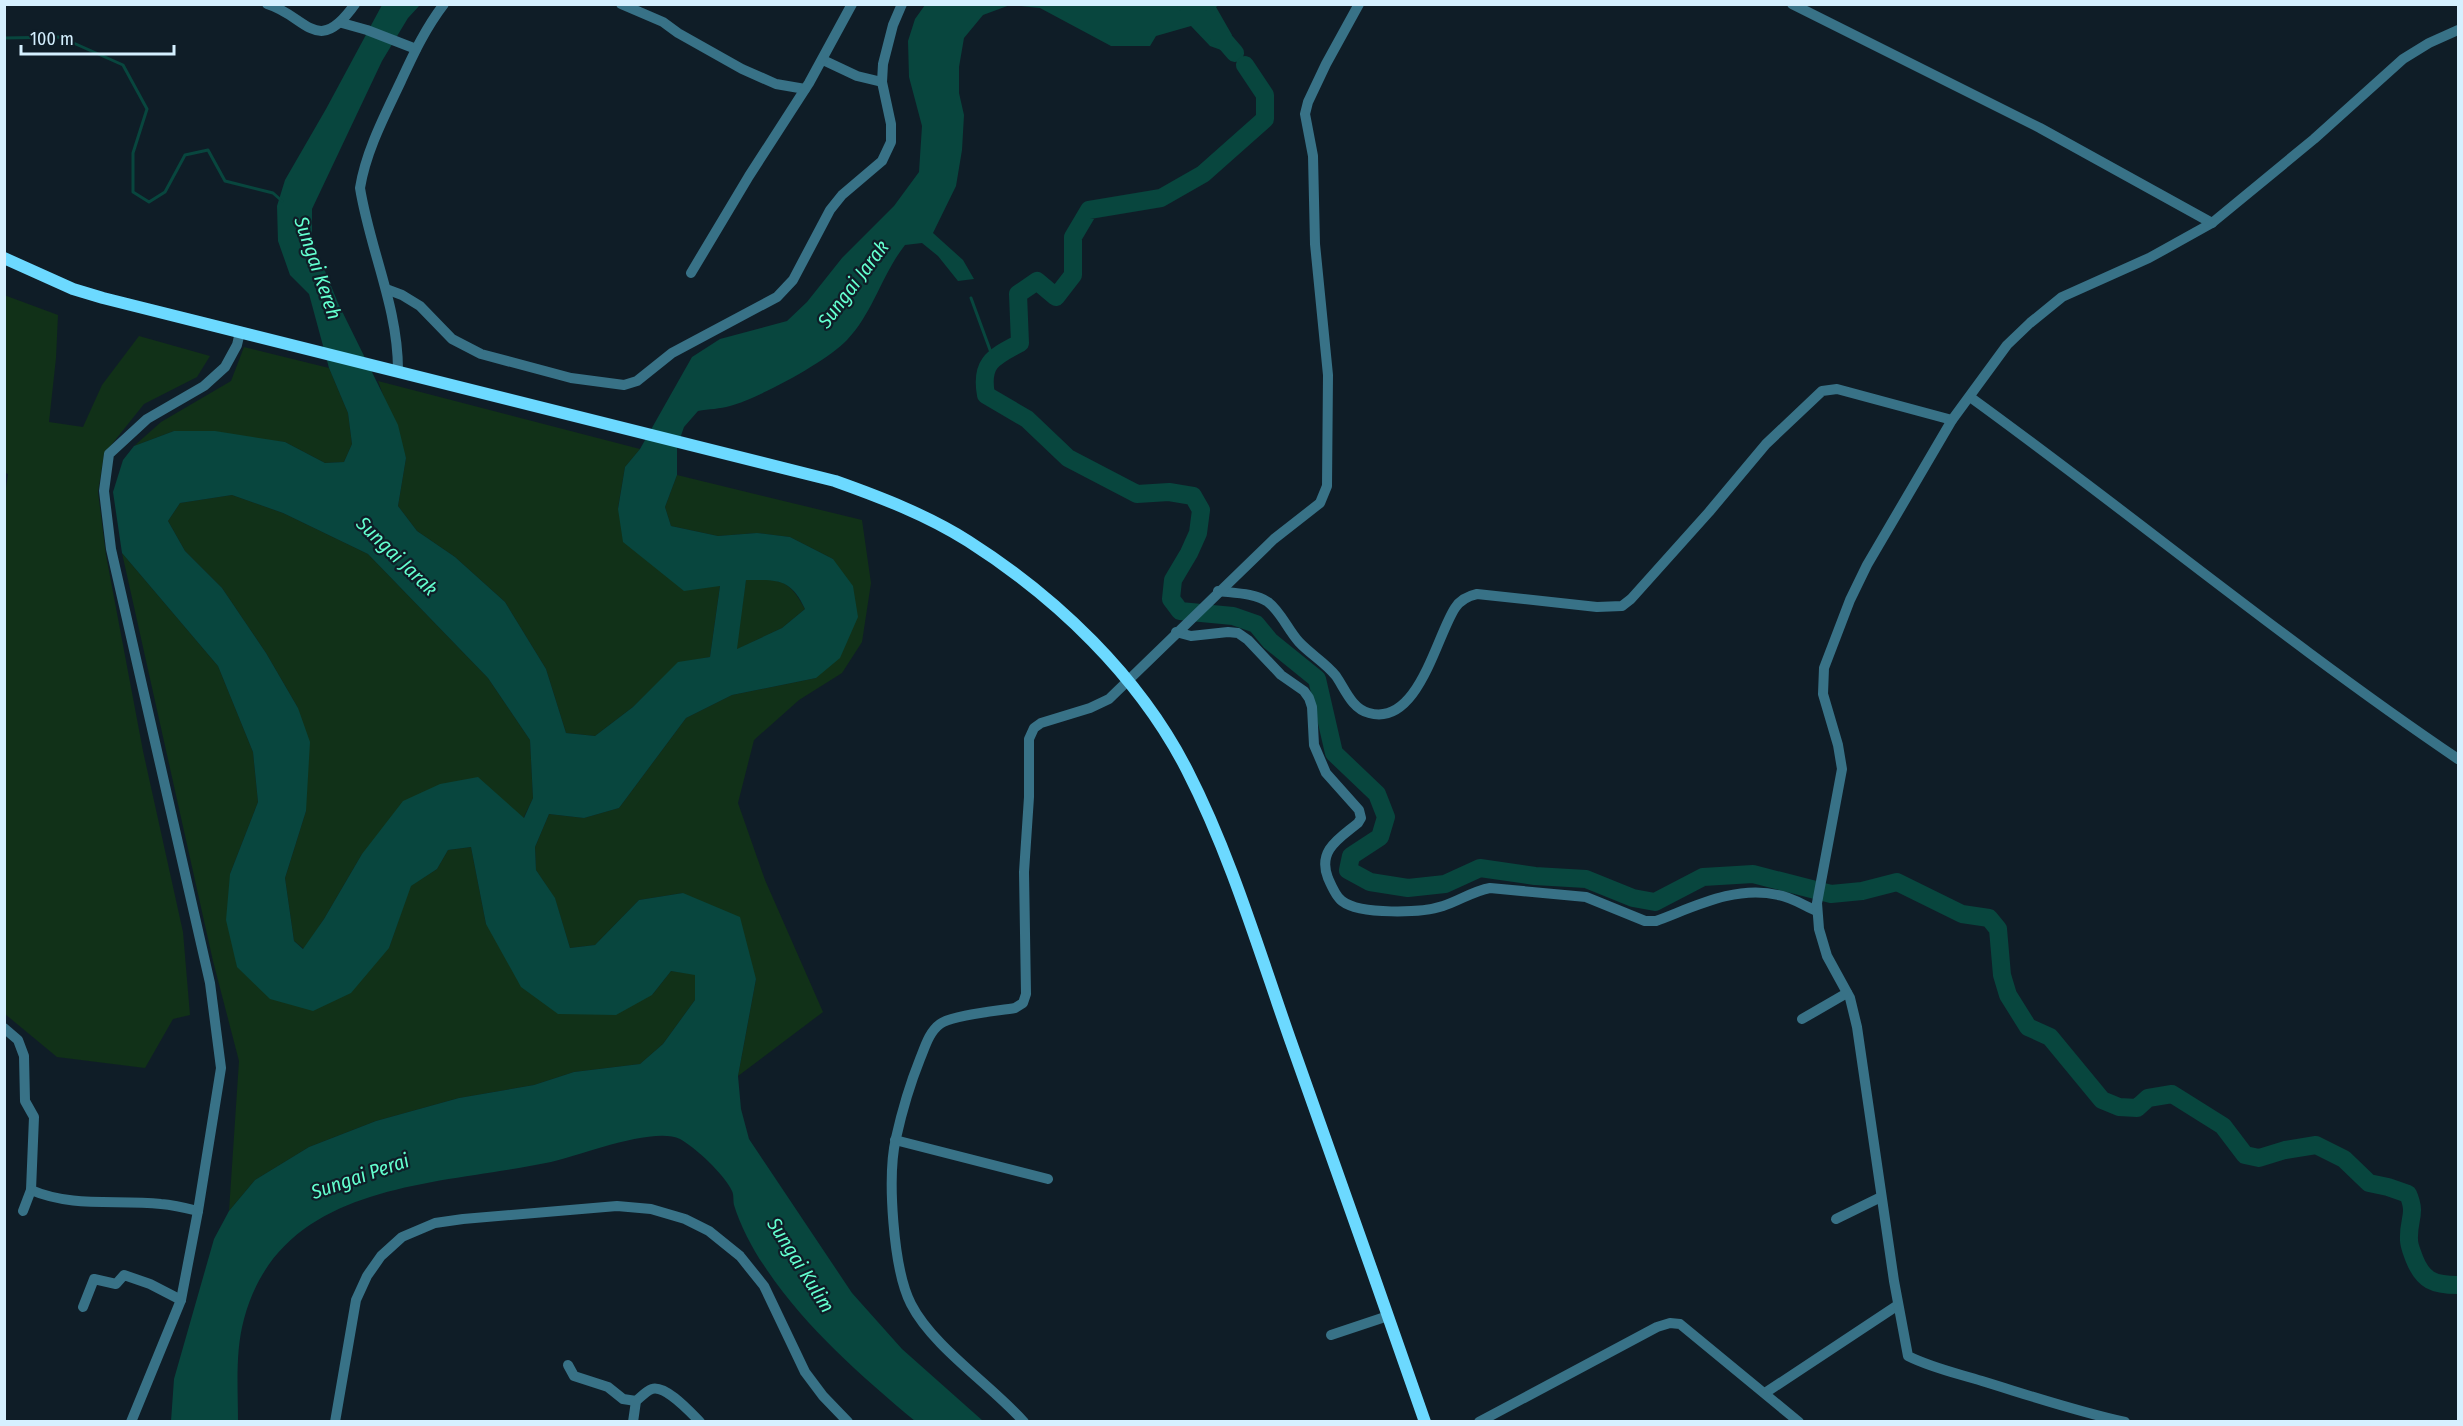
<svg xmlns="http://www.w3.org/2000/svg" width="2463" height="1426" viewBox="0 0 2463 1426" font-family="'Fira Sans Condensed',sans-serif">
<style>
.green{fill:#113118}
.water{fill:#08463e;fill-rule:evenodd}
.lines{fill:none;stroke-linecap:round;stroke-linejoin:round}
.stream{stroke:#08463e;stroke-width:3}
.river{stroke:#08463e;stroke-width:18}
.street{stroke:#387287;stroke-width:10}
.secondary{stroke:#6cd9ff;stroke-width:12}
.labels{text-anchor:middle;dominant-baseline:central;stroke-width:4.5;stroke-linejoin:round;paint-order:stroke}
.water-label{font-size:20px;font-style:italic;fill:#63ffcf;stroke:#0f1d27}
</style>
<rect width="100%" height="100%" fill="#0f1d27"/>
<!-- green -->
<g class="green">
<polygon points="4,295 58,315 56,358 49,422 83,427 102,385 139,336 210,356 197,377 144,404 104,454 98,492 106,555 143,751 183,932 190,1015 173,1019 145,1068 57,1057 5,1014 4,501 8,474 4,472"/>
<polygon points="244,347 329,368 348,413 352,444 344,462 325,463 285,442 174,431 134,446 161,422 231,381"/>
<polygon points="378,381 640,449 625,467 618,508 720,586 710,657 678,663 633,707 595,736 566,733 546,669 505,602 455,557 417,531 398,506 406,458"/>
<polygon points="677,475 862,520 871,583 862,642 842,673 799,700 754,740 738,803 765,880 823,1012 738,1076 756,979 683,893 639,900 595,945 570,948 555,899 536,870 535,847 549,814 584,818 619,808 686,718 732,695 816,678 833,559 790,537 757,533 718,536 671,526 665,507"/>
<polygon points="232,495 283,513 368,554 488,678 530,740 533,798 523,819 362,854 324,919 304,949 294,941 285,878 306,811 298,708 266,653 222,588 185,551 168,521 180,503"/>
<polygon points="122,553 218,666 253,752 258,802 230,874 237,967 389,948 410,886 437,869 448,850 471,847 486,924 652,995 671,971 695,974 695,1000 663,1044 640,1064 574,1072 534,1085 459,1098 376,1121 309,1147 255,1180 229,1211 239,1061 213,961"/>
<path d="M746 579C780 580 788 577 805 609L782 628 736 650Z"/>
</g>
<!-- water -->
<g class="water">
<path d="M382 5H420L408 18 382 61 312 209V239L338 303 398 425 406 458 398 506 417 531 455 557 505 602 546 669 566 733 595 736 633 707 678 662 710 657 720 586 684 591 623 542 618 509 625 467 640 449 692 357 720 339 787 321 807 302 842 258 894 206 919 172 922 126 909 77 908 41 915 19 925 5H1010L983 15 964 38 959 67V93L964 115 962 150 956 186 933 233 963 260 974 279 958 281 938 256 922 243 905 245C882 274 873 313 847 340 826 362 759 398 730 406 720 409 709 409 698 411L684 427 677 447V475L665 507 671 526 718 536 757 533 790 537 833 559 853 586 858 617 840 658 816 678 732 695 686 718 619 808 584 818 549 814 535 847 536 870 555 898 570 948 595 945 639 900 683 893 740 917 756 979 738 1076 741 1109 749 1139 852 1293 902 1349 983 1421H915C861 1376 804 1326 765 1267 753 1250 740 1225 734 1205 733 1200 734 1195 732 1191 725 1175 695 1147 680 1139 654 1126 581 1155 551 1162 437 1186 281 1180 244 1319 235 1352 238 1388 238 1421H171L174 1379 214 1239 229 1211 255 1180 309 1147 376 1121 459 1098 534 1085 574 1072 640 1064 663 1044 695 1000V975L671 971 652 995 616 1015 558 1014 521 987 486 924 471 847 448 850 437 869 411 886 389 948 351 993 313 1011 270 999 237 967 226 920 230 874 258 802 253 752 218 666 122 553 113 492 123 460 134 446 174 431H215L285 442 325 463 344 462 352 444 348 413 329 368 309 294 290 275 278 241 277 206 285 180 326 109ZM232 495 283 513 368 554 488 678 530 740 533 798 524 818 478 777 440 784 403 801 362 854 324 919 303 949 294 941 285 878 306 811 310 742 298 708 266 653 222 588 185 551 168 521 180 503ZM746 580C777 580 791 578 805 609L782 628 737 649Z"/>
<polygon points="1012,5 1219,5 1216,7 1232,35 1221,50 1210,46 1191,26 1156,36 1150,46 1111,46 1040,8"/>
</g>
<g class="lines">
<!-- stream -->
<g class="stream">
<polyline points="4,38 60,37 123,65 147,109 133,153 133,192 149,202 165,192 185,155 208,150 225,181 273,193 282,201"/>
<polyline points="971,298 993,358"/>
</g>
<!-- river -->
<g class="river">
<polyline points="1186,4 1222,38 1235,53"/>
<path d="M1245 65 1265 95V119L1203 174 1161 198 1089 210 1073 237V275L1056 297 1037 281 1018 294 1020 343C994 357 980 362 986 395L1027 419 1068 458 1137 494 1169 492 1193 496 1201 510 1198 533 1189 553 1173 580 1171 599 1180 611 1233 616 1256 624 1270 641 1317 679 1334 753 1377 794 1386 817 1380 837 1351 856 1348 870 1370 882 1408 888 1445 884 1480 868 1535 876 1586 879 1633 898 1655 902 1703 877 1753 874 1831 894 1862 891 1897 882 1962 914 1989 918 1998 929 2002 975 2008 995 2028 1027 2050 1037 2102 1100 2119 1107 2137 1108 2148 1098 2172 1094 2223 1126 2245 1155 2259 1158 2285 1150 2316 1145 2344 1159 2369 1183 2388 1187 2408 1194C2417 1215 2408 1218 2409 1240 2409 1246 2412 1252 2414 1258 2423 1281 2434 1285 2458 1285"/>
</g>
<!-- street -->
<g class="street">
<path d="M267 4C307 16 317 58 355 4"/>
<polyline points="621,4 663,22 678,33 742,69 776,84 805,89"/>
<polyline points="1792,4 2040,128 2212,223"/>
<polyline points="342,23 367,30 416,49"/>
<polyline points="823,60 857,76 882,82"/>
<polyline points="691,273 749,176 809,83 852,4"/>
<polyline points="386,289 402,295 420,306 452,339 481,354 571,378 624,385 637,381 672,353 777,297 793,280 830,210 842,195 882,161 891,142 891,124 882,82 883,64 893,25 902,4"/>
<path d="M398 370C398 307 370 250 360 188 366 151 385 115 401 81 414 53 425 29 444 4"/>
<path d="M1970 397C2134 516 2291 646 2458 759"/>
<path d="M1218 591C1233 593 1255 593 1268 602 1281 612 1288 630 1299 642 1310 654 1326 663 1336 676 1345 689 1352 709 1369 713 1418 727 1436 637 1455 608 1460 600 1468 596 1477 594L1597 607 1622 606 1631 599 1709 512 1766 444 1822 391 1837 389 1952 420"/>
<path d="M1176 632 1191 636 1228 632 1238 633 1248 640 1281 675 1304 691 1309 698 1312 707 1314 745 1326 773 1359 810 1361 818 1358 823C1340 838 1317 850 1328 878 1331 885 1336 897 1342 901 1360 915 1422 913 1443 906 1459 901 1473 891 1490 888L1586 897 1645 921H1656C1694 907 1735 885 1778 895 1791 897 1805 906 1817 911"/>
<polyline points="1802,1019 1847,993"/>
<polyline points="4,1028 18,1040 24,1056 25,1101 34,1117 31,1190 23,1211"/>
<polyline points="895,1140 1048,1179"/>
<path d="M31 1190C73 1208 117 1199 161 1204 174 1205 186 1208 198 1211"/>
<polyline points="1836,1219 1881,1197"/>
<polyline points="83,1307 94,1279 116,1284 124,1275 150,1284 181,1300"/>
<polyline points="1331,1335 1388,1316"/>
<polyline points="568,1365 574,1376 608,1387 623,1399 636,1401"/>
<polyline points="1765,1393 1898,1305"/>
<polyline points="131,1422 181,1300 198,1211 221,1068 210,983 111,549 104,491 109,454 147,419 204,386 225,367 237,345 240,332"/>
<polyline points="335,1422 356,1300 367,1276 381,1256 402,1237 435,1223 463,1219 617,1206 651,1209 685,1219 709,1231 740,1256 764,1286 805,1372 823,1396 848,1422"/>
<path d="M633 1422 636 1401C640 1398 646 1391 652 1389 666 1385 690 1412 700 1422"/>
<path d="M1024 1422C990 1384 933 1347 911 1304 893 1269 887 1176 896 1138 902 1111 910 1084 920 1059 925 1047 929 1032 940 1024 952 1015 998 1011 1015 1008L1023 1003 1026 994 1024 872 1029 797V739L1034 728 1041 723 1090 708 1109 699 1274 539 1320 503 1327 486 1328 375 1315 244 1313 156 1305 114 1308 102 1326 64 1359 4"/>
<polyline points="1479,1422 1657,1327 1670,1323 1680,1324 1799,1422"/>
<path d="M2125 1422C2075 1411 2031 1396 1982 1381 1956 1373 1932 1368 1908 1356L1894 1281 1857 1027 1850 998 1827 956 1819 929 1817 903 1842 769 1838 745 1823 694 1824 668 1850 600 1867 565 1952 420 2007 345 2030 323 2062 297 2149 258 2212 223 2314 139 2403 59 2429 43 2458 30"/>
</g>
<!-- secondary -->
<path class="secondary" d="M4 258 73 289 103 298 835 481C880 497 927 515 968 541 1056 597 1139 676 1187 770 1231 856 1259 951 1291 1042 1336 1169 1381 1295 1425 1422"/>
</g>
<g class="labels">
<!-- water labels -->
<g class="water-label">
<text transform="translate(318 268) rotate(71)">Sungai Kereh</text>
<text transform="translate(853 284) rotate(-53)">Sungai Jarak</text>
<text transform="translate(397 556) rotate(44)">Sungai Jarak</text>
<text transform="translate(360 1176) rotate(-19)">Sungai Perai</text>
<text transform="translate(801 1265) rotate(58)">Sungai Kulim</text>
</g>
</g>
<!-- border -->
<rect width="2463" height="1426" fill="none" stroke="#d5f0ff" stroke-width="12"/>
<!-- scale -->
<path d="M21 45v9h153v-9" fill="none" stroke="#d5f0ff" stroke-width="3"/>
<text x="30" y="45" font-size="18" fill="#d5f0ff" stroke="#0f1d27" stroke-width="4.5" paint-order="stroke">100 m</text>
</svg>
